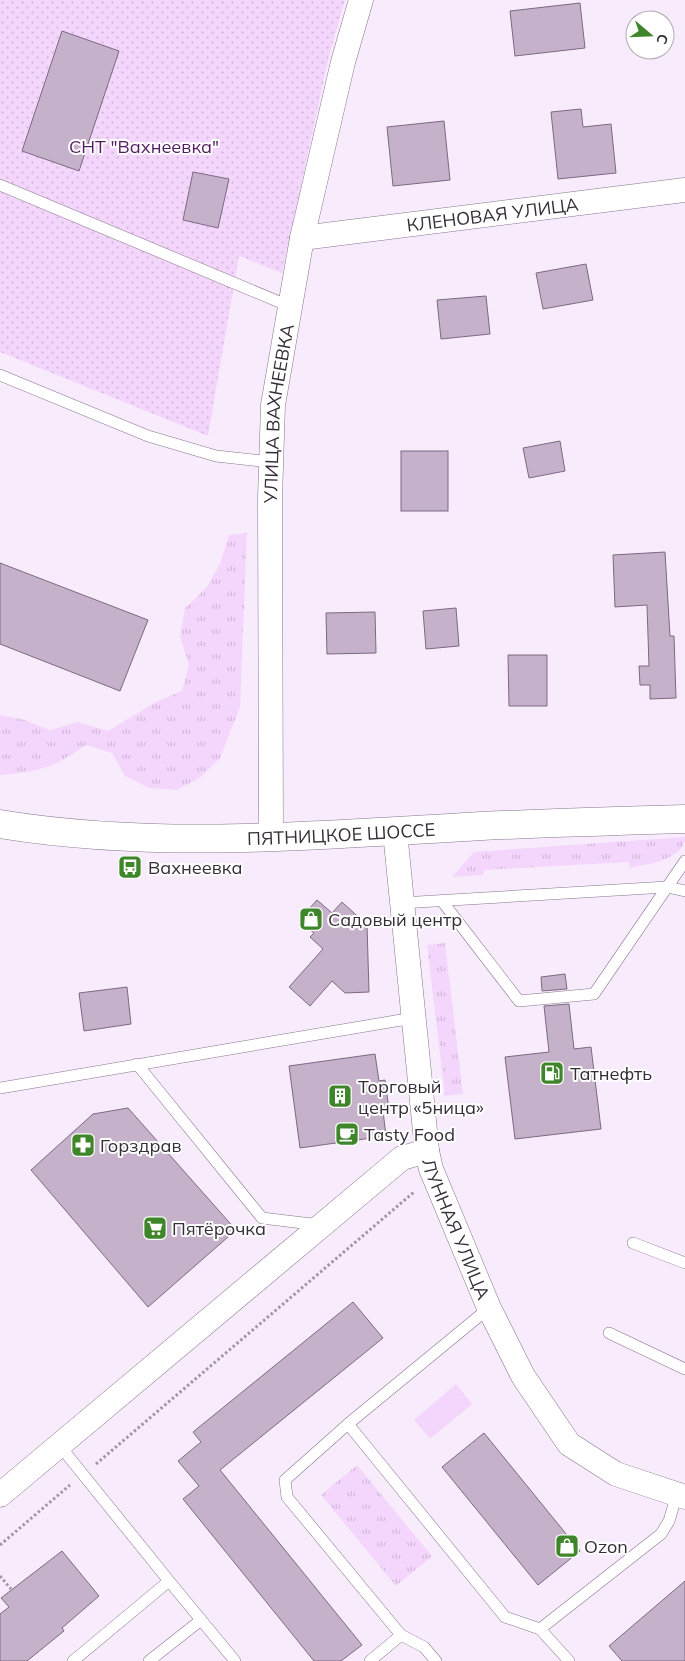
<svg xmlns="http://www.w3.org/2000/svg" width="685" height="1661" viewBox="0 0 685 1661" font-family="Mulish,sans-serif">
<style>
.grass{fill:url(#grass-tufts)}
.garden{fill:url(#garden-dots)}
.pitch{fill:#f4d6fc}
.building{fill:#c6b1cb;stroke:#7c6981}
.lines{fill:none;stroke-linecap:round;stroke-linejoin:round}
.service-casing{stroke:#88758d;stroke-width:12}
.minor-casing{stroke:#88758d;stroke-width:25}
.primary-casing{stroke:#88758d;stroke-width:29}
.path{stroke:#a096a4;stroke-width:3;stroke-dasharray:2.5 2.5;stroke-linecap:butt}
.service{stroke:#fff;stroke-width:11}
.minor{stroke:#fff;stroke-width:24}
.primary{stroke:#fff;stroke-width:28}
.labels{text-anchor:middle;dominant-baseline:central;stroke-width:4;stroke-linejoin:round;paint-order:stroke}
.park-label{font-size:18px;fill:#541c62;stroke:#fff}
.street-label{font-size:18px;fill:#352d37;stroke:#fff}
.poi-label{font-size:18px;fill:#352d37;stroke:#fff;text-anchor:start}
</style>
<defs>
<pattern id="grass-tufts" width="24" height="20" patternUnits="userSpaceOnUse" patternTransform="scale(1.25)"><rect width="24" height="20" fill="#f4d6fc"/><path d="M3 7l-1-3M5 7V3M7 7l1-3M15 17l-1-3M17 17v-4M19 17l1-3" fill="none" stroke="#d2b8d9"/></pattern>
<pattern id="garden-dots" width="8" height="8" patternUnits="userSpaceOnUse" patternTransform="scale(1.25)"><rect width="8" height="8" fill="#f4d6fc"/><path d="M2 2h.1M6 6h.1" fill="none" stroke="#d2b8d9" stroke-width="1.8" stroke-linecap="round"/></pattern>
</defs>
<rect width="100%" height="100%" fill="#f8ecfc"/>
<!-- grass -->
<g class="grass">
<path d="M247 533 240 707 220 758 201 777 177 790 149 788 125 776 112 753 86 745C51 769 41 771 0 775V715L25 720 50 730 78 722 108 731 156 702 182 691 189 665 180 637 185 608 206 588 220 564 229 535Z"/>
<path d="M685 837C685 860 647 864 629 868V862L484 870 483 875 452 877 474 852Z"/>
<polygon points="445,943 463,1094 445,1096 427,945"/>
<polygon points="357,1465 432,1556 396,1586 321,1495"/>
</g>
<!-- garden -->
<polygon class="garden" points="0,0 345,0 329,56 282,273 239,256 208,436 0,352"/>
<!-- pitch -->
<polygon class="pitch" points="456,1384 472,1404 430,1439 414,1420"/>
<!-- building -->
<g class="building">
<polygon points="580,3 585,48 515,56 510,11"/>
<polygon points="62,31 119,51 79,171 22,151"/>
<polygon points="581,109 583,127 611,124 616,173 558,179 551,112"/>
<polygon points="444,121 450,180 393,186 387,127"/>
<polygon points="193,172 229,179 218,228 183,220"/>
<polygon points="586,264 593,300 543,309 536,273"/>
<polygon points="486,296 490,334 441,339 437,300"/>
<polygon points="560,441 565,471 529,478 523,448"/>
<rect x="401" y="451" width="47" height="60"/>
<polygon points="665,552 670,636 674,636 676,698 650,699 650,685 640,685 639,666 649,666 647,605 615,607 613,555"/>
<polygon points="0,563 148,620 120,691 0,644"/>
<polygon points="456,608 459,646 426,649 423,611"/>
<polygon points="375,612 376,653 327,654 326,613"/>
<polygon points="508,655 547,655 547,706 509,706"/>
<polygon points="317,900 332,913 342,902 367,925 369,992 345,993 332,981 310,1006 289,987 323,949 310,937 314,933 299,920"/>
<polygon points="565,974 567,989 542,991 541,977"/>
<polygon points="127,987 131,1024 84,1031 79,993"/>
<polygon points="569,1004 574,1049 591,1047 601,1129 515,1139 505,1057 549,1052 544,1006"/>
<polygon points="375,1054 379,1081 385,1080 389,1110 383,1111 386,1136 300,1148 289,1066"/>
<polygon points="128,1108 236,1230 148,1307 31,1170 93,1114"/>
<polygon points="353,1302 383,1338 220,1470 362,1645 341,1661 314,1661 183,1499 199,1486 178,1461 201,1442 193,1432"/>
<polygon points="484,1433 580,1551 538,1585 442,1467"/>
<polygon points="62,1551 99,1596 62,1628 64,1631 27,1661 0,1661 0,1614 9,1607 1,1598"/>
<polygon points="685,1581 685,1661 622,1661 609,1646"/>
</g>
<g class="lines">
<!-- service casing -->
<g class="service-casing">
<g id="service">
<polyline points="0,185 289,306"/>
<polyline points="0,375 148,436 216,456 271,462"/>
<polyline points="442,901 519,1001 594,994 685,861"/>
<polyline points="401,903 667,887 685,891"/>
<polyline points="137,1064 262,1218 320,1225"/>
<polyline points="0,1088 413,1018"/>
<polyline points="633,1243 685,1263"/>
<polyline points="609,1333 685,1369"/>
<polyline points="348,1424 505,1617 540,1629"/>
<polyline points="60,1446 169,1581 73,1661"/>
<polyline points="169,1581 235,1661"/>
<polyline points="149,1661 201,1620"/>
<polyline points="370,1661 401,1635"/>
<polyline points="436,1661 424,1647 401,1635 287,1497 285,1480 348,1424 489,1308"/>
<polyline points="569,1661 540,1629 661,1534 669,1521 677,1494"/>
</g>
</g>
<!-- minor casing -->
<g class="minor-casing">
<g id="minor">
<path id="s1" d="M302 238 685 190"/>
<path id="s2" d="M395 832 427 1151 431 1169 489 1308 523 1376 569 1444 616 1474 685 1497"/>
<path id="s3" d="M271 837 270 498 273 405 302 238 343 62 361 0"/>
<polyline points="0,1495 402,1158 427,1151"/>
</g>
</g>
<!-- primary casing -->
<g class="primary-casing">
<g id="primary">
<path id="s4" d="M0 824C159 850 322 835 482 826 549 823 617 821 685 819"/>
</g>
</g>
<!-- path -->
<g class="path">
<polyline points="96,1464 414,1192"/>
<polyline points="0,1545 70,1485"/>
<polyline points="0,1576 11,1589"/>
</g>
<!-- service -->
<use href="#service" class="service"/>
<!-- minor -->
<use href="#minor" class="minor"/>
<!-- primary -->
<use href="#primary" class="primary"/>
</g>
<!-- icons -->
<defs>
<g id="bus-square" transform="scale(1.25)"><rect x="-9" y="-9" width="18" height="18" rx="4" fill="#3f852a" stroke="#fff"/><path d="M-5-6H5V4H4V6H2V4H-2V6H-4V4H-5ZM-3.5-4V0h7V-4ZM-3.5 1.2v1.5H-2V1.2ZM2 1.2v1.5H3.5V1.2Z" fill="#fff"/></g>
<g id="shop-square" transform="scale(1.25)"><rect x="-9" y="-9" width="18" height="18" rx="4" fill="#3f852a" stroke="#fff"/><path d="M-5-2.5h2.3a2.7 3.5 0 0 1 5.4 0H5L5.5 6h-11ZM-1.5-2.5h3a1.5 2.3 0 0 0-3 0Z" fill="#fff"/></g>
<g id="fuel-square" transform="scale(1.25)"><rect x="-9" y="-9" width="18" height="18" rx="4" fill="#3f852a" stroke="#fff"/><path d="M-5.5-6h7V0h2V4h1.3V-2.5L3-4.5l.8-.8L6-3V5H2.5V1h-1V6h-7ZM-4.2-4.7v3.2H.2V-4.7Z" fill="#fff"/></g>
<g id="building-square" transform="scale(1.25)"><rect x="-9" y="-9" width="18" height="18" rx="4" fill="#3f852a" stroke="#fff"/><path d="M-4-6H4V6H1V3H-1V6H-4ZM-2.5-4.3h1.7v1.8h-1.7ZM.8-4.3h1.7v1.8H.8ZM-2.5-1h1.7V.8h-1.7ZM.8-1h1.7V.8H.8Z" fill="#fff"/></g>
<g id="cafe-square" transform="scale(1.25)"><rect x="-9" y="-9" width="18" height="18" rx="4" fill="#3f852a" stroke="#fff"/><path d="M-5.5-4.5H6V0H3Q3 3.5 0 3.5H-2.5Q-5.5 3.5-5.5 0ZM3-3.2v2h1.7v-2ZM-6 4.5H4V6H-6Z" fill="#fff"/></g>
<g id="pharmacy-square" transform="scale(1.25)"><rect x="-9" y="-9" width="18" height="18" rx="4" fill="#3f852a" stroke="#fff"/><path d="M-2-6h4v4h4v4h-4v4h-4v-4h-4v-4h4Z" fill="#fff"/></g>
<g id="supermarket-square" transform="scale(1.25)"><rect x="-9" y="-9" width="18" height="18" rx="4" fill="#3f852a" stroke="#fff"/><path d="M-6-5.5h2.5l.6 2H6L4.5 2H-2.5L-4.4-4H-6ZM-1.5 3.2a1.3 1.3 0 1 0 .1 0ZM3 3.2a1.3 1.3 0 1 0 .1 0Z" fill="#fff"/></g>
</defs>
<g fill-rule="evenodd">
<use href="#bus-square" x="130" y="867"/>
<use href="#shop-square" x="311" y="919"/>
<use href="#fuel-square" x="552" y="1073"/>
<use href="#building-square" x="340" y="1096"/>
<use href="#cafe-square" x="347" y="1134"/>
<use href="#pharmacy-square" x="83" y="1145"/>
<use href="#supermarket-square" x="155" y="1228"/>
<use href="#shop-square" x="567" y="1546"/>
</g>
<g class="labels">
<!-- park labels -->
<g class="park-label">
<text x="144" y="146">СНТ "Вахнеевка"</text>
</g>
<!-- street labels -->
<g class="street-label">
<text stroke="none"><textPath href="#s1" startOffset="192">КЛЕНОВАЯ УЛИЦА</textPath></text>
<text stroke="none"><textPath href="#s3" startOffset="424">УЛИЦА ВАХНЕЕВКА</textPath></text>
<text stroke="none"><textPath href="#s4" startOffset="342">ПЯТНИЦКОЕ ШОССЕ</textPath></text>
<text stroke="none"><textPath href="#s2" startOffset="404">ЛУННАЯ УЛИЦА</textPath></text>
</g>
<!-- poi labels -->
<g class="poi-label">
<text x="148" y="867">Вахнеевка</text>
<text x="328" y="919">Садовый центр</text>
<text x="570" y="1073">Татнефть</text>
<text x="358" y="1086">Торговый<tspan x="358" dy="21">центр «5ница»</tspan></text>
<text x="364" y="1134">Tasty Food</text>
<text x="100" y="1145">Горздрав</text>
<text x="172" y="1228">Пятёрочка</text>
<text x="584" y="1546">Ozon</text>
</g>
</g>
<!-- north arrow -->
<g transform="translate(650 35) rotate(109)"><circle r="24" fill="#ffffff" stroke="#aeabaf"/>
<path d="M0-4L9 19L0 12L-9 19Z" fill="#3f852a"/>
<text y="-8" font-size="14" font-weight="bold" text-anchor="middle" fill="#352d37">С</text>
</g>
</svg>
